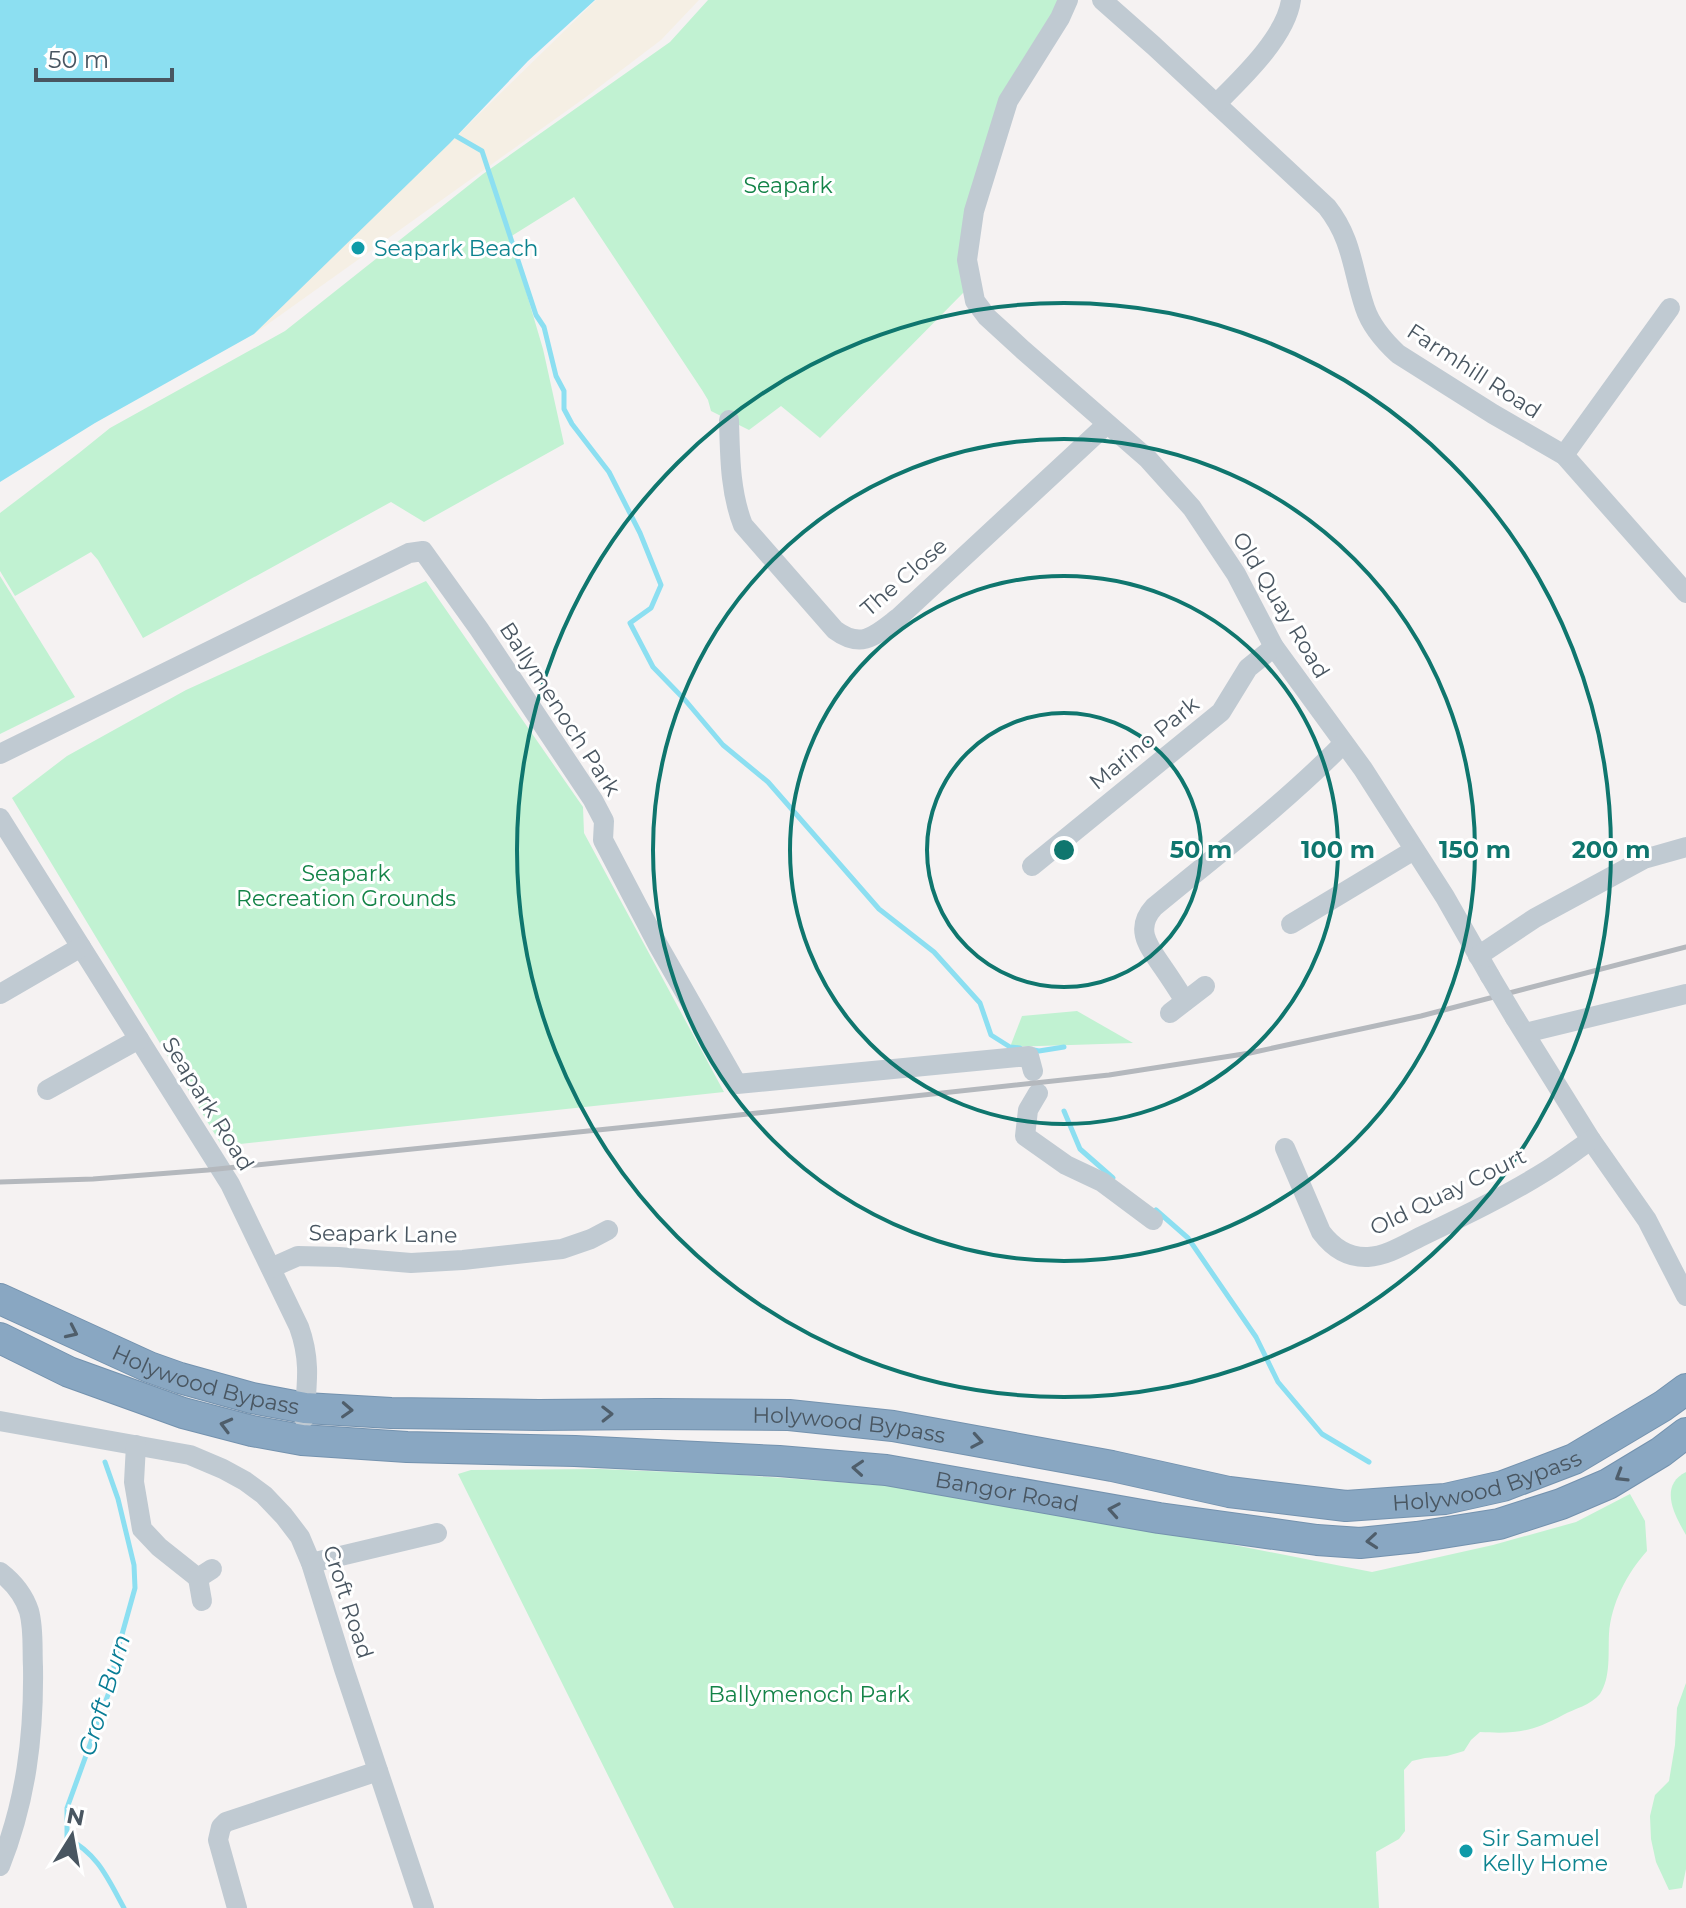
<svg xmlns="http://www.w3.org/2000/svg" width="1686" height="1908" viewBox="0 0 1686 1908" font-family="Montserrat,sans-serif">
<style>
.green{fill:#c1f2d2}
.sand{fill:#f5efe4}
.water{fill:#8cdff1}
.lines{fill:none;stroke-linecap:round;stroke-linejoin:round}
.stream{stroke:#8cdff1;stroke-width:5}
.highway-casing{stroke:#7492ae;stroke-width:32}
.minor{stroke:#c0cad2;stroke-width:20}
.highway{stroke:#89a7c2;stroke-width:30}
.rail{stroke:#b4b8bd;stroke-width:5}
.minor-bridge{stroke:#c0cad2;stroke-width:20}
.oneway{stroke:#4f5e6b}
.ring{fill:none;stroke:#0f766e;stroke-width:4}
.culture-dot{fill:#0f9aa8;stroke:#fff;stroke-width:3}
.labels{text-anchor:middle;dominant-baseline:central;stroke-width:6;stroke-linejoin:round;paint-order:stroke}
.park-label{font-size:22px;fill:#138347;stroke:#fff}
.culture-label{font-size:22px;fill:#0d838f;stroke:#fff;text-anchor:start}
.street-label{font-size:22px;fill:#495661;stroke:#fff}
.water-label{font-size:24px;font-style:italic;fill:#087d96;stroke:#fff}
.centre{fill:#0f766e;stroke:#fff;stroke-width:4}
.ring-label{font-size:24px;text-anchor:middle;font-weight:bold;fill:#0f766e;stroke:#fff;stroke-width:6;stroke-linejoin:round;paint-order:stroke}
</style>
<rect width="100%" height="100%" fill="#f5f2f2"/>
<!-- green -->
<g class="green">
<polygon points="708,0 1063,0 1006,99 964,292 820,438 781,406 749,430 711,411 708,400 702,390 574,197 510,237 543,349 564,444 424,522 391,502 143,638 98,560 91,552 15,596 0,571 0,513 79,453 110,428 285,331 483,174 670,42"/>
<polygon points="0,576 75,697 0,734"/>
<polygon points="426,581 583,807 584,833 724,1092 222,1146 12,798 67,756 186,690"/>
<polygon points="1077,1011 1133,1043 1010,1047 1022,1016"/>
<path d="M600 1469 741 1475 907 1487 1030 1505 1372 1572 1493 1545 1576 1522 1630 1494 1645 1521 1647 1551C1627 1573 1611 1604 1609 1634 1608 1653 1611 1677 1600 1694 1591 1705 1574 1709 1563 1715 1532 1732 1515 1734 1480 1732L1471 1740 1464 1751 1447 1756 1425 1758 1412 1761 1404 1770 1405 1831 1399 1839 1376 1852 1379 1908H674L458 1474 471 1470Z"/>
<path d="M1686 1472V1535C1675 1516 1658 1486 1686 1472Z"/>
<polygon points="1686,1683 1686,1869 1682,1888 1669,1890 1656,1862 1651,1839 1650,1816 1655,1795 1669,1781 1675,1745 1677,1708"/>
</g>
<!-- sand -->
<polygon class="sand" points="596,0 699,0 661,40 586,97 254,334"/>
<!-- water -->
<polygon class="water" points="0,0 595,0 528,61 450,143 254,334 95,423 0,482"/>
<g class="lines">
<!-- stream -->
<g class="stream">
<polyline points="456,136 482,151 536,315 544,327 556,376 564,391 564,409 572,424 609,472 640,533 661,585 651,608 630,623 653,667 685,700 723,745 768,782 879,909 934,952 980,1003 991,1035 1010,1047 1020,1048"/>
<polyline points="1034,1050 1039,1051 1064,1047"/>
<polyline points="1064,1111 1080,1149 1113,1178"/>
<polyline points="1156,1210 1188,1238 1256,1337 1278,1382 1322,1434 1369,1462"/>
<path d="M105 1462 118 1499 134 1565 135 1588 116 1656 109 1692 67 1808V1838C98 1854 108 1879 124 1908"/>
</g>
<!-- highway casing -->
<g class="highway-casing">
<g id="highway">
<path id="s1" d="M0 1299 149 1367 180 1378 252 1398 305 1408 391 1413 539 1415 657 1414 789 1415 893 1426 1112 1466 1229 1492 1346 1506 1445 1499 1503 1486 1574 1459 1663 1406 1686 1389"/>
<path id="s2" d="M0 1338 69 1372 183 1413 252 1431 302 1440 407 1447 575 1451 779 1461 886 1470 1159 1518 1317 1540 1360 1543 1417 1537 1499 1524 1561 1504 1608 1484 1661 1452 1686 1433"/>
</g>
</g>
<!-- minor -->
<g class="minor">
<polyline points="1068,0 1060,18 1008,101 974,211 967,260 975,301 987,317 1023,350 1148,459 1192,508 1236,574 1274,647 1363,769 1445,897 1490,976"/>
<path d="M1102 0 1154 46 1327 207C1353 240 1352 270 1365 308 1371 326 1384 341 1398 354L1493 414 1564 455 1686 593"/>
<path d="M1216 104C1241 79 1286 37 1291 0"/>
<path d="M729 420C730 456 730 492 743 525L835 630C862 650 876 635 898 618L1107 424"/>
<polyline points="1564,455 1670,308"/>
<polyline points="0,754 409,553 423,551 479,629 593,800 604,821 603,840 658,945 737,1084 1029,1056 1033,1071"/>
<path d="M0 818 230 1184 299 1327C311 1360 307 1384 304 1418"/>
<polyline points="1032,866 1221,712 1248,668 1274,647"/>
<polyline points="1291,924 1414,850"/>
<polyline points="1478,956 1535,918 1644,859 1686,847"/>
<polyline points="0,994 81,947"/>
<path d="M1185 1001C1178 990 1171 979 1164 969 1150 948 1133 930 1154 907 1218 854 1285 803 1343 744"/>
<polyline points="1170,1013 1205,986"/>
<polyline points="1515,1018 1591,1140 1647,1220 1686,1296"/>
<polyline points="1525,1033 1686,994"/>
<polyline points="47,1090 139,1039"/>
<polyline points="1038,1093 1028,1110 1025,1136 1066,1165 1102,1182 1153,1220"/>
<path d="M1285 1148 1321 1232C1333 1248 1348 1258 1368 1257 1386 1256 1404 1245 1420 1237 1462 1217 1506 1196 1546 1171 1561 1162 1576 1150 1591 1140"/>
<polyline points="271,1268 298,1256 339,1257 411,1263 463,1260 562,1249 591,1239 608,1230"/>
<polyline points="0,1421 190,1455 223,1469 245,1481 264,1495 284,1516 300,1537 311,1563 344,1669 424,1908"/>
<polyline points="136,1445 134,1482 142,1529 159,1547 198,1578"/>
<polyline points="311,1563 437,1533"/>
<path d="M0 1572C13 1582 24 1596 29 1611 34 1629 32 1649 33 1667 34 1736 26 1801 0 1866"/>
<polyline points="202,1601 198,1578 212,1569"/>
<polyline points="237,1908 218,1840 221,1827 226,1822 378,1771"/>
</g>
<!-- highway -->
<use href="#highway" class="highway"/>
<!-- rail -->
<polyline class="rail" points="0,1182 93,1179 208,1170 656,1124 1109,1075 1250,1053 1421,1016 1686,947"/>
<!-- minor-bridge -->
<polyline class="minor-bridge" points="1490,976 1515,1018"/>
</g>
<!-- one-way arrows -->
<defs><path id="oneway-chevron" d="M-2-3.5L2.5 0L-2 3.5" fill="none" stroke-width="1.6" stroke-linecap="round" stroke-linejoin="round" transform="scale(2)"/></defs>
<g class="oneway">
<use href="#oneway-chevron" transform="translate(72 1332) rotate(25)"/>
<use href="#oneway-chevron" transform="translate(347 1410) rotate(3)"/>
<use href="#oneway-chevron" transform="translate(607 1414) rotate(-1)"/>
<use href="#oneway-chevron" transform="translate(226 1425) rotate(-165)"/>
<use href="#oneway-chevron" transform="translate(977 1441) rotate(10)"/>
<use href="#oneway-chevron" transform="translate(858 1468) rotate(-176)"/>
<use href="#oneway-chevron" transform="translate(1621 1476) rotate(149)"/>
<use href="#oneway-chevron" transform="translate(1114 1510) rotate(-170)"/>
<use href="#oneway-chevron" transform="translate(1372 1541) rotate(175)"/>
</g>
<!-- distance rings -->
<g class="ring">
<circle cx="1064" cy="850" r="137"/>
<circle cx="1064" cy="850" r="274"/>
<circle cx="1064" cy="850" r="411"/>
<circle cx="1064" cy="850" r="547"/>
</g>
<!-- markers -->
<g class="culture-dot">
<circle cx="358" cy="248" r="8"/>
<circle cx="1466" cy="1851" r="8"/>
</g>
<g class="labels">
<!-- park labels -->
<g class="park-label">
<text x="788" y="185">Seapark</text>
<text x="346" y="873">Seapark<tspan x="346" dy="25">Recreation Grounds</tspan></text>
<text x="809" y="1694">Ballymenoch Park</text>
</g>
<!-- culture labels -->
<g class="culture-label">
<text x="374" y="248">Seapark Beach</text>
<text x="1482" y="1838">Sir Samuel<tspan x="1482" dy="25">Kelly Home</tspan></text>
</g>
<!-- street labels -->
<g class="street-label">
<text transform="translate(1474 371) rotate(33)">Farmhill Road</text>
<text transform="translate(904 577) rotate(-41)">The Close</text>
<text transform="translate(1281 605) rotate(59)">Old Quay Road</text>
<text transform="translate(560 709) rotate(57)">Ballymenoch Park</text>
<text transform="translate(1144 743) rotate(-39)">Marino Park</text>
<text transform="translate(208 1104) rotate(58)">Seapark Road</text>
<text transform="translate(1448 1192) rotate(-26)">Old Quay Court</text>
<text transform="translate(383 1234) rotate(1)">Seapark Lane</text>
<text stroke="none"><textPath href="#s1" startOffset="222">Holywood Bypass</textPath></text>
<text stroke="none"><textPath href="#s1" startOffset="870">Holywood Bypass</textPath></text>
<text stroke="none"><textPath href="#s1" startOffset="1518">Holywood Bypass</textPath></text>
<text stroke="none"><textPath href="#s2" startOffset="1028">Bangor Road</textPath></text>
<text transform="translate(348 1602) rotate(72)">Croft Road</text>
</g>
<!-- water labels -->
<g class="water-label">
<text transform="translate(104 1695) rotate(-73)">Croft Burn</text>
</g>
</g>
<circle cx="1064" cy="850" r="12" class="centre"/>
<g class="ring-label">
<text x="1201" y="858">50 m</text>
<text x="1338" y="858">100 m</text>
<text x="1475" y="858">150 m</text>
<text x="1611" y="858">200 m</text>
</g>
<!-- north arrow -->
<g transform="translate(72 1836) rotate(11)" stroke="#ffffff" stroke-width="6" paint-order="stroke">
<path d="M0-6L14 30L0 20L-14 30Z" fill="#495661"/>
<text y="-12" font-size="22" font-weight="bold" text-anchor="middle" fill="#495661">N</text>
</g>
<!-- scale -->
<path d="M36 68v12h136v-12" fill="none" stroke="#495661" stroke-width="4"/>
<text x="48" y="68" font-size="24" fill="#495661" stroke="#ffffff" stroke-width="6" paint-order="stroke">50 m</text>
</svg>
